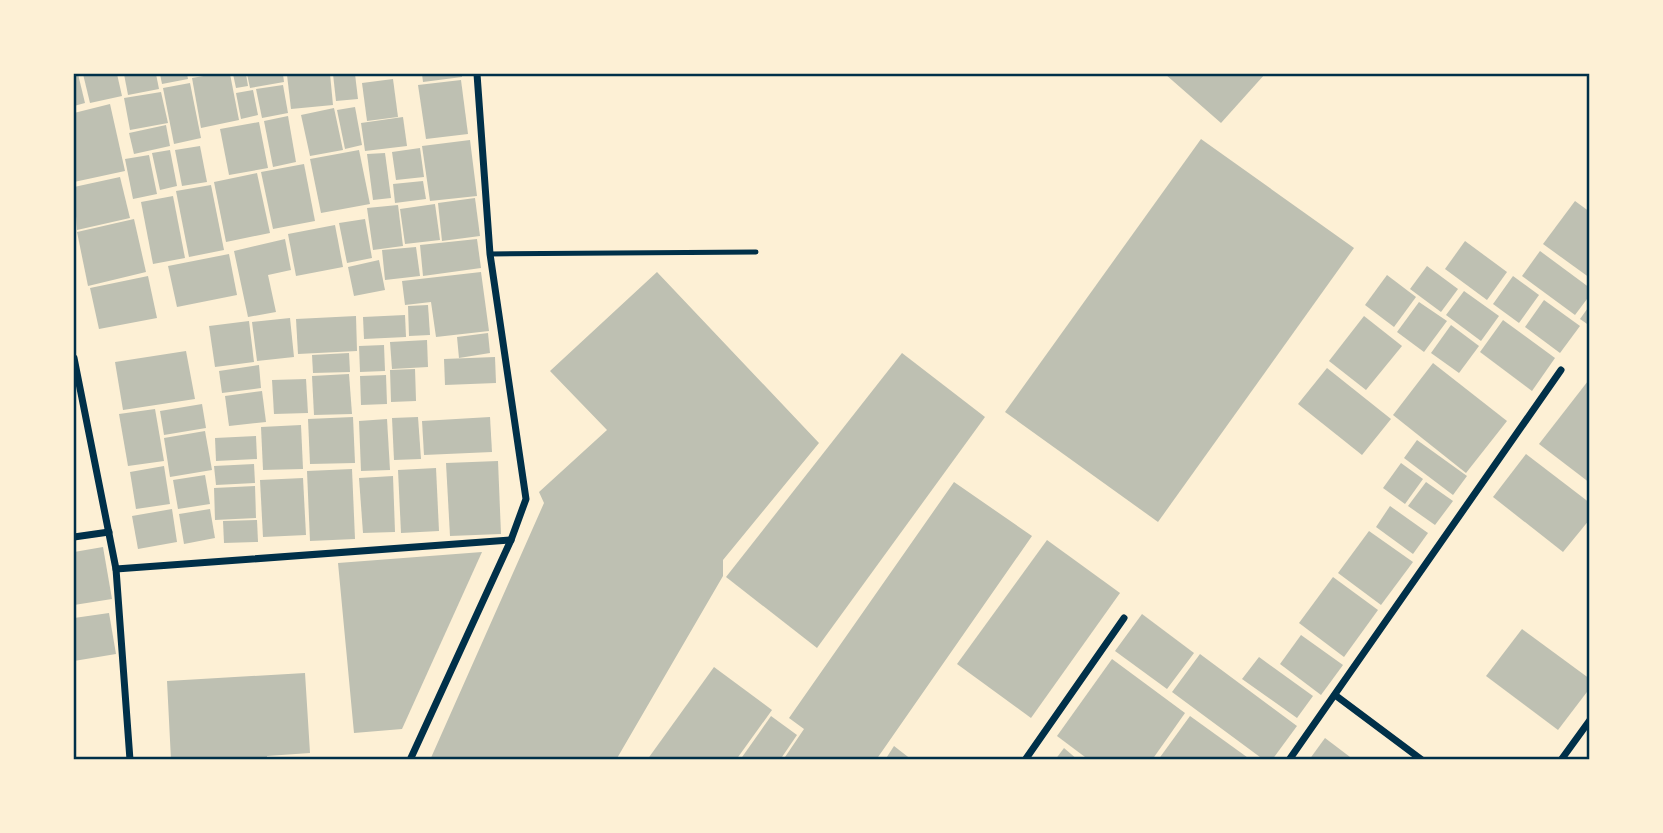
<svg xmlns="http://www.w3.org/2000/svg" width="1663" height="833" viewBox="0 0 1663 833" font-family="'Playfair Display',serif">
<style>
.building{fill:#bec0b2}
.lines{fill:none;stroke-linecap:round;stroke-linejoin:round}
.service{stroke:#003049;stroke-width:5}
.minor{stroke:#003049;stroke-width:7}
.neatline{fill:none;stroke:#003049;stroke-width:2.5}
</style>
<rect width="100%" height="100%" fill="#fdf0d5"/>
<!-- building -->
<g class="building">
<polygon points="74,74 78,74 85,103 74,106"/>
<polygon points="83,74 117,74 122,96 90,103"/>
<polygon points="124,74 156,74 159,89 128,95"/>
<polygon points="160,74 187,74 188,79 162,84"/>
<polygon points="215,74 230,74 239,120 201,128 192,78"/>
<polygon points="233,74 246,74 248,86 236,88"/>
<polygon points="247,74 283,74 284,82 250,88"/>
<polygon points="330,74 333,105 291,109 287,75"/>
<polygon points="333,74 355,74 358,99 336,101"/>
<polygon points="422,74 462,74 462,77 423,82"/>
<polygon points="1165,74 1265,74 1221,123"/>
<polygon points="393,79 398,117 367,121 362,83"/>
<polygon points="461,80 468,134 426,139 418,85"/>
<polygon points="190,83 201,138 174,144 163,88"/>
<polygon points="283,85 288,113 262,118 256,89"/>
<polygon points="253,90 258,115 241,119 236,93"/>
<polygon points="161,92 168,123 130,130 124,98"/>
<polygon points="110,104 125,171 74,182 74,113"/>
<polygon points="355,107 362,145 345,149 337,110"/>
<polygon points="334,108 343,150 310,156 301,115"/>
<polygon points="288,116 296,162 273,167 264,121"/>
<polygon points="403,117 407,146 365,151 361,123"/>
<polygon points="259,122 268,168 229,175 220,129"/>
<polygon points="166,125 170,146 134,154 129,133"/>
<polygon points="1201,139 1354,248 1158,522 1005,412"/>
<polygon points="470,140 477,196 430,201 422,146"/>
<polygon points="200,146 207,182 182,186 175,150"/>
<polygon points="420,148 424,177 396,180 392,152"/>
<polygon points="170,150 177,186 160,190 152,153"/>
<polygon points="359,150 370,204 321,213 310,159"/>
<polygon points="385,153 391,198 373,200 367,154"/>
<polygon points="149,155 157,194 133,199 125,159"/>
<polygon points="304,164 315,221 273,229 261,172"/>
<polygon points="257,173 270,233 226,242 214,182"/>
<polygon points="120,177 130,218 77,230 74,187"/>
<polygon points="423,181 426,199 395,203 393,184"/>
<polygon points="211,185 224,250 189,257 176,191"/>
<polygon points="173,196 185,258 153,264 141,202"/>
<polygon points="475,198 480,236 442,241 438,203"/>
<polygon points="1575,201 1590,212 1590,278 1543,244"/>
<polygon points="435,204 440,240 405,244 400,209"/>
<polygon points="398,205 403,246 373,250 367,208"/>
<polygon points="134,219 146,272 88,286 77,232"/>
<polygon points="365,219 372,258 347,263 339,223"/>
<polygon points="335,225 343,267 296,276 288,234"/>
<polygon points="285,239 291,270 268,275 276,312 248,317 234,251"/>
<polygon points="477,239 481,268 423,276 420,245"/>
<polygon points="1465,241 1507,272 1487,300 1445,269"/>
<polygon points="416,247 420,276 385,280 382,250"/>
<polygon points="1540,251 1590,288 1590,295 1575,315 1522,276"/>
<polygon points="229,254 237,295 177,307 168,266"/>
<polygon points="379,260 385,290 354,296 348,267"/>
<polygon points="1427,266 1458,289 1441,312 1410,289"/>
<polygon points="481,272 489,331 436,337 431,302 405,305 402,281"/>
<polygon points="657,272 819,443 723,560 723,576 616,760 430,760 544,503 539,492 607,430 550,371"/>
<polygon points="1387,275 1416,297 1394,327 1365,305"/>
<polygon points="148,276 157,318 99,329 90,288"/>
<polygon points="1513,276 1539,295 1519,323 1493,304"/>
<polygon points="1464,291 1499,316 1481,341 1446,315"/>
<polygon points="1544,300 1580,326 1560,353 1525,327"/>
<polygon points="1419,302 1447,321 1424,352 1397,332"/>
<polygon points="428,305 430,335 409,336 408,306"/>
<polygon points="1590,305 1590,326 1580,319"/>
<polygon points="405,315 406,337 364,339 363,317"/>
<polygon points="356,316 357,351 298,354 296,319"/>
<polygon points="1364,316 1402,346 1366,390 1329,361"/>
<polygon points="290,318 294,357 257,361 252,322"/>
<polygon points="1503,320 1555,358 1532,391 1480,352"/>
<polygon points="249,321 254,362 215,367 209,326"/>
<polygon points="1451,325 1479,346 1459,373 1431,353"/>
<polygon points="488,333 490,353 459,358 457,337"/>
<polygon points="427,340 428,367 392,369 390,342"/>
<polygon points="384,345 385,371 360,372 359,346"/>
<polygon points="186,351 195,399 123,410 115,362"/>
<polygon points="349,353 350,372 313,373 312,355"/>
<polygon points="902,353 985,417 817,648 726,577"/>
<polygon points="495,357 496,383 445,385 444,359"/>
<polygon points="1433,363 1507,421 1466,473 1393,415"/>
<polygon points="259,365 261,388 222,393 219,371"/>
<polygon points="1327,368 1391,419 1362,455 1298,404"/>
<polygon points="415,369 416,401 391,402 390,370"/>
<polygon points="349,374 352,414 314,415 312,376"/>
<polygon points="386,375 387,404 361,405 360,376"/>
<polygon points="306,379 308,413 274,414 272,380"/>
<polygon points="1588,381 1590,383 1590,483 1539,444"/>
<polygon points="262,391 266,422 229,426 225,396"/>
<polygon points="202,404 206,428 164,435 160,411"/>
<polygon points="155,409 164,461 128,466 119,414"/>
<polygon points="353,417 355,463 310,464 308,419"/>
<polygon points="418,417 421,459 394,460 392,418"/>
<polygon points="490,417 492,452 424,455 422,421"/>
<polygon points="387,419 390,470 361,471 359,421"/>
<polygon points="301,425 303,469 263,470 261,427"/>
<polygon points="205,431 212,470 170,477 164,438"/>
<polygon points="256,436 257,459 216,461 215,438"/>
<polygon points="1417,440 1467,476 1453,495 1404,458"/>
<polygon points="1526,454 1590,503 1590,519 1563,552 1493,497"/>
<polygon points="498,461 501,534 450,536 446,463"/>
<polygon points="1401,463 1423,479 1405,504 1383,488"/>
<polygon points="254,464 255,483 216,485 214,466"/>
<polygon points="164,466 170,504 136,509 130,472"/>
<polygon points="436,468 439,531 401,533 398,470"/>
<polygon points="352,469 355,539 310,541 307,471"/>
<polygon points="205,475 210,504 178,509 173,480"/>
<polygon points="393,476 395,532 363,533 359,478"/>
<polygon points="303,478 306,535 263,537 260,480"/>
<polygon points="954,482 1032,536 876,760 783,760 804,729 789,718"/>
<polygon points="1426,482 1453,501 1435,525 1408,506"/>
<polygon points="255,486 256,518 215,520 214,488"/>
<polygon points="1390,506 1428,533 1413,554 1376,527"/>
<polygon points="172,509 177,542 138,549 132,516"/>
<polygon points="210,509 215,538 184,544 179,514"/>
<polygon points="257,520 258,542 224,543 223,521"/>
<polygon points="1369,531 1413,562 1381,605 1338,573"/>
<polygon points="1047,540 1120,593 1031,718 957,664"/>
<polygon points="103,547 112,599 74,605 74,552"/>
<polygon points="482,552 402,729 354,733 338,563"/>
<polygon points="1333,577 1378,610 1344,657 1299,623"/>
<polygon points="109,613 116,654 74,661 74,618"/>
<polygon points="1142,614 1194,653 1167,689 1115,651"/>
<polygon points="1522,629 1590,679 1590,688 1558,730 1486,676"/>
<polygon points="1301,635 1343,665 1321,695 1280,664"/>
<polygon points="1200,654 1297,726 1272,760 1264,760 1172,692"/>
<polygon points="1259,657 1313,696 1297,718 1242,679"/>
<polygon points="1112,659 1185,713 1152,760 1089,760 1057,736"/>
<polygon points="714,667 772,710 736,760 647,760"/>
<polygon points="305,673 310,753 267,756 267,760 171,760 167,681"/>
<polygon points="771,716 797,735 780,760 740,760"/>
<polygon points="1190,716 1251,760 1158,760"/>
<polygon points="1325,738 1354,760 1309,760"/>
<polygon points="894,746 912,760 885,760"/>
<polygon points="1064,748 1078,760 1055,760"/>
</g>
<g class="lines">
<!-- service -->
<polyline class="service" points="490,254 756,252"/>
<!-- minor -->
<g class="minor">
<polyline points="74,358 116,569 130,760"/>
<polyline points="74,537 109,532"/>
<polyline points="116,569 511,540"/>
<polyline points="1335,695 1422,760"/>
<polyline points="410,760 511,540 526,499 490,254 477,74"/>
<polyline points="1025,760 1124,618"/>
<polyline points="1289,760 1561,370"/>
<polyline points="1561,760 1590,720"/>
</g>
</g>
<!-- border -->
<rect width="1663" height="833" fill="none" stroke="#fdf0d5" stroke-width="150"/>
<rect x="75" y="75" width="1513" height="683" class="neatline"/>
</svg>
